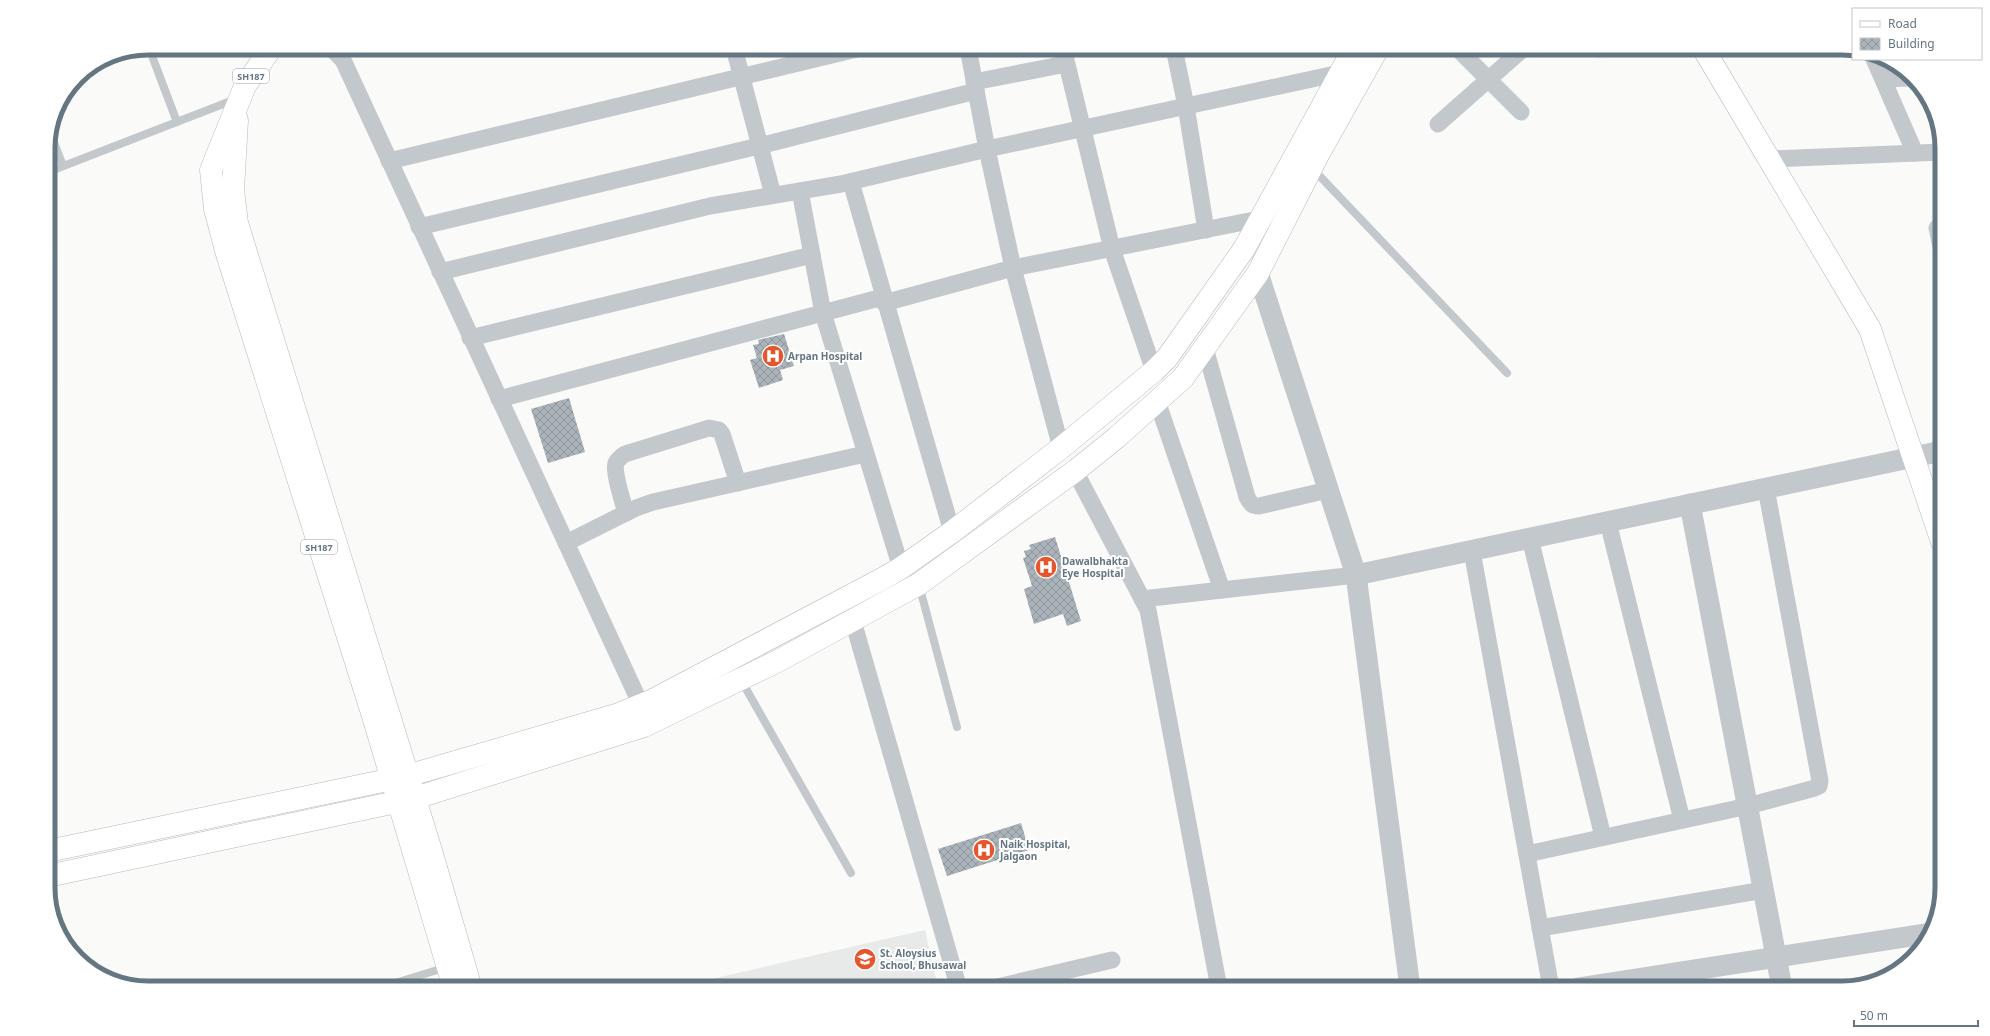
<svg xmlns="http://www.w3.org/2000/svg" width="1990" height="1036" viewBox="0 0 1990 1036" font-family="'Noto Sans',sans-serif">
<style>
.built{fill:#e8e9e9}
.building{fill:url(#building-cross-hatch)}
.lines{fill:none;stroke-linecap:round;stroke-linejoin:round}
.secondary-casing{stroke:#b3babf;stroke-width:23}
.primary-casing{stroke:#b5babe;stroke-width:23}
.service{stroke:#c3c8cc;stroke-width:8}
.minor{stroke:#c3c8cc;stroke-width:17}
.tertiary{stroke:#c3c8cc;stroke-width:21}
.secondary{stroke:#fff;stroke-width:22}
.primary{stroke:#fff;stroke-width:22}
.labels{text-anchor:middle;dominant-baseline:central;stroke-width:4;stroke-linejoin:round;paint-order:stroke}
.shield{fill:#fff;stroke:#939fa8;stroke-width:1}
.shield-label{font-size:9px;font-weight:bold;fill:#657683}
.poi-label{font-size:10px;font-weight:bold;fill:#657683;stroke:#fff;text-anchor:start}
.rim{fill:none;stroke:#657683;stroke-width:5}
</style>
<defs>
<pattern id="building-cross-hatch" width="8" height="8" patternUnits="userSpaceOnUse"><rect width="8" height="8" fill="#aab3b9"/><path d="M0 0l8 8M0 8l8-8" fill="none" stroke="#8e969c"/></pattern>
</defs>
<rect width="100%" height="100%" fill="#fafaf8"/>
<!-- built -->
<polygon class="built" points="925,930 938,988 672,988"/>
<!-- building -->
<g class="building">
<polygon points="784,334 794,366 780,370 783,380 759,388 750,360 757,358 753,345 759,344 758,340"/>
<polygon points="569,398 585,452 548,463 531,409"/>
<polygon points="1055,537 1081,621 1067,626 1063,614 1034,624 1024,589 1032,586 1023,558 1026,557 1024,551 1031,549 1029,545"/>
<polygon points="1021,823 1029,850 947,876 938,849"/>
</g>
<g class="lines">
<!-- secondary casing -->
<g class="secondary-casing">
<g id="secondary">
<polyline points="1703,48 1870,329 1942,542"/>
<polyline points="48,851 407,776"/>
<polyline points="48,876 415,798"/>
</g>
</g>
<!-- primary casing -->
<g class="primary-casing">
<g id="primary">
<polyline points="271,48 245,86 211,170 215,209 227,254 373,716 454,988"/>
<polyline points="237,120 233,190 237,223 432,854 471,988"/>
<polyline points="407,776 619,714 651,701 882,579 901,568 952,532 1061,448 1154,371 1167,358 1244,249 1354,48"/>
<polyline points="415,798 644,726 778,661 919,584 1075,471 1116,438 1183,378 1258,273 1319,153 1378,48"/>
</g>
</g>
<!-- service -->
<g class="service">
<polyline points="149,48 177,122"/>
<polyline points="50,132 63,166"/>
<polyline points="1313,169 1507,373"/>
<polyline points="48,172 236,99"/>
<polyline points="919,585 957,727"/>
<polyline points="741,680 851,873"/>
<polyline points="379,988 447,967"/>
</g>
<!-- minor -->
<g class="minor">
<polyline points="331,48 343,60 641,705"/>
<polyline points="734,48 773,195"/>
<polyline points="968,48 987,149 1013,268 1061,448"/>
<polyline points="1063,48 1112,249 1154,371"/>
<polyline points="1174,48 1186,106 1206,230"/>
<polyline points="1457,48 1521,112"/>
<polyline points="1598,48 1599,49"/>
<polyline points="1874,59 1915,153"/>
<polyline points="1883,79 1909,78"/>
<polyline points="974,82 1066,64"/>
<polyline points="1438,124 1524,48"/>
<polyline points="1769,159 1942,152"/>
<polyline points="389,161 861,48"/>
<polyline points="851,182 952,532"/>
<polyline points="800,191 823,313 901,568"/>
<polyline points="419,227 759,146 976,91"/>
<polyline points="1937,228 1942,251"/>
<polyline points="440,272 710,206 841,184 987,149 1340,73"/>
<polyline points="884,303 1013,268 1259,219"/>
<polyline points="470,338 812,255"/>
<path d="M1205 348 1247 497C1250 503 1252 506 1259 506L1328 490"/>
<polyline points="499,399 883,297"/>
<polyline points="1157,401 1222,590"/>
<polyline points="1075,471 1148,610 1219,988"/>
<path d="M626 513C623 502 613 472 616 463 618 459 622 456 625 454L709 428 719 430 722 434 738 483"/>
<polyline points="1608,522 1682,820"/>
<polyline points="1530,538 1603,837"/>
<polyline points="566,543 636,508 653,502 865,454"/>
<polyline points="1472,551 1551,988"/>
<polyline points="1142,599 1356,575"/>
<polyline points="853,621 957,982 962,988"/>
<polyline points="1527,854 1748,806 1815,788 1819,786 1820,781 1766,488"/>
<polyline points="1540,928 1764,890"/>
<polyline points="993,988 1112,960"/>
</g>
<!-- tertiary -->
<g class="tertiary">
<polyline points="1258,273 1356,575 1410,988"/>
<polyline points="1690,504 1782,988"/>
<polyline points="1356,575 1942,451"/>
<polyline points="1578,988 1931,933"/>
</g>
<!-- secondary -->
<use href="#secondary" class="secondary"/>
<!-- primary -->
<use href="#primary" class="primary"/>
</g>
<!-- icons -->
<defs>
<g id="hospital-disc" transform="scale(1.15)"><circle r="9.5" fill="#e4572e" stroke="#fff"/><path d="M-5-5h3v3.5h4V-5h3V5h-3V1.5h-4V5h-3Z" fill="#fff"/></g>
<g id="school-disc" transform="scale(1.15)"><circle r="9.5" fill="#e4572e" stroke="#fff"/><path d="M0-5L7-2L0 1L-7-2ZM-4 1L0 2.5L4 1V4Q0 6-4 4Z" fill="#fff"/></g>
</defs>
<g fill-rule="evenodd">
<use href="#hospital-disc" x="773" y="356"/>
<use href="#hospital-disc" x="1046" y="567"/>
<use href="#hospital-disc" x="984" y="850"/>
<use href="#school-disc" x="865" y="959"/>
</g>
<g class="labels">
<!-- shield labels -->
<g class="shield">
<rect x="233" y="69" width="36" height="14" rx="3"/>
<rect x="301" y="540" width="36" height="14" rx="3"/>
</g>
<g class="shield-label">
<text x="251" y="76">SH187</text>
<text x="319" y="547">SH187</text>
</g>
<!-- poi labels -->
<g class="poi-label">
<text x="788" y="356">Arpan Hospital</text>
<text x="1062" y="561">Dawalbhakta<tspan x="1062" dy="12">Eye Hospital</tspan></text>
<text x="1000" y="844">Naik Hospital,<tspan x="1000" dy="12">Jalgaon</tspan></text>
<text x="880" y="953">St. Aloysius<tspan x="880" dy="12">School, Bhusawal</tspan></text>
</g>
</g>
<!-- crop -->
<path d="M0 0H1990V1036H0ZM148 55H1842A93 93 0 0 1 1935 148V888A93 93 0 0 1 1842 981H148A93 93 0 0 1 55 888V148A93 93 0 0 1 148 55Z" fill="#fff" fill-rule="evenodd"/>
<path class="rim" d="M148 55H1842A93 93 0 0 1 1935 148V888A93 93 0 0 1 1842 981H148A93 93 0 0 1 55 888V148A93 93 0 0 1 148 55Z"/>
<!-- legend -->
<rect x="1852" y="8" width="130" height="52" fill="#ffffff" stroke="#c1c8cd"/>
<rect x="1860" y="21" width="20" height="6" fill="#ffffff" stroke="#c1c8cd"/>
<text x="1888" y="28" font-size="12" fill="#657683">Road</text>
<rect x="1860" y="38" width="20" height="12" fill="url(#building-cross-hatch)" stroke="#c1c8cd"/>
<text x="1888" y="48" font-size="12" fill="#657683">Building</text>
<!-- scale -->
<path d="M1854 1020v6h124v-6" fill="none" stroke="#657683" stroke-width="2"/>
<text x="1860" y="1020" font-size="12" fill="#657683" stroke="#ffffff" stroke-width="3" paint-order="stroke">50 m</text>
</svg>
